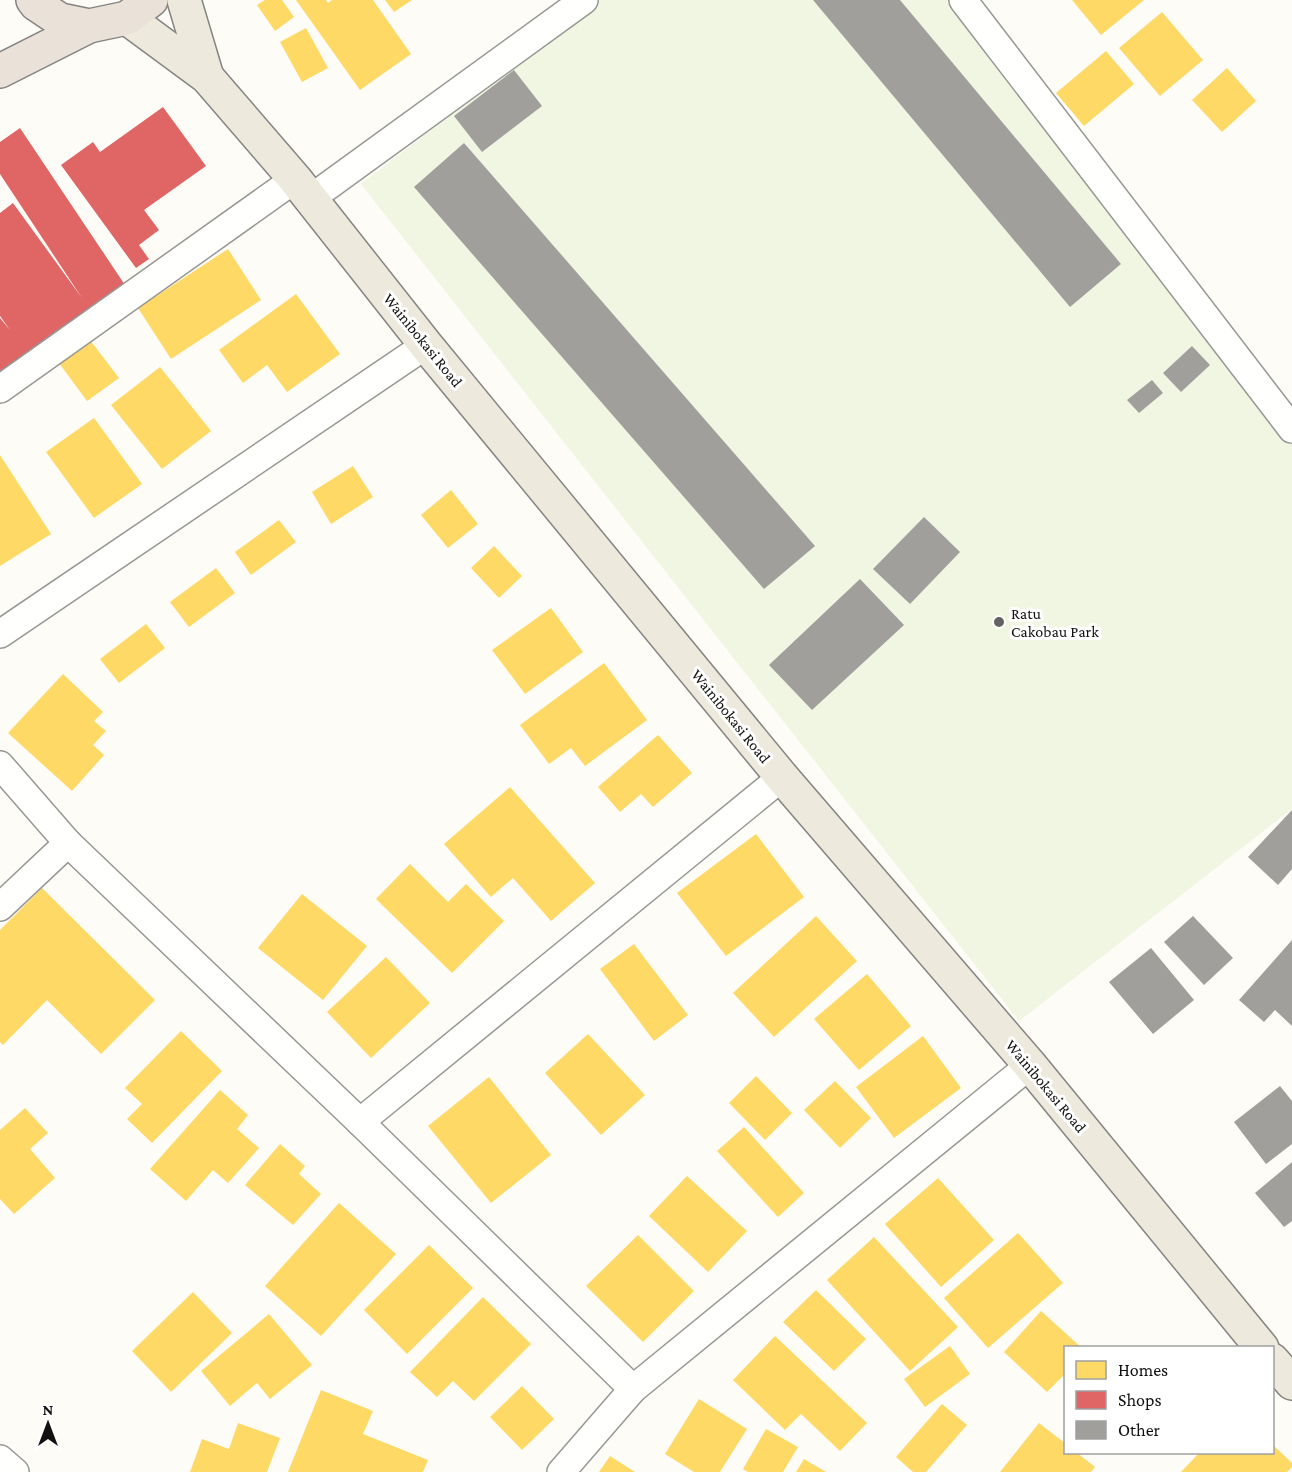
<svg xmlns="http://www.w3.org/2000/svg" width="1292" height="1472" viewBox="0 0 1292 1472" font-family="'Crimson Pro',serif">
<style>
.pitch{fill:#f0f6e1}
.homes{fill:#ffd966}
.shops{fill:#e06666}
.building{fill:#a19f9c}
.lines{fill:none;stroke-linecap:round;stroke-linejoin:round}
.street-casing{stroke:#979795;stroke-width:30}
.primary-casing{stroke:#858482;stroke-width:36}
.highway-casing{stroke:#858482;stroke-width:36}
.street{stroke:#fffffe;stroke-width:27}
.primary{stroke:#ede9dc;stroke-width:33}
.highway{stroke:#eae1d8;stroke-width:33}
.poi-dot{fill:#646362;stroke:#fff;stroke-width:2}
.labels{text-anchor:middle;dominant-baseline:central;stroke-width:6;stroke-linejoin:round;paint-order:stroke}
.street-label{font-size:16px;fill:#111;stroke:#fff}
.poi-label{font-size:16px;fill:#111;stroke:#fff;text-anchor:start}
</style>
<rect width="100%" height="100%" fill="#fdfcf7"/>
<!-- pitch -->
<polygon class="pitch" points="599,0 950,0 1292,435 1292,809 1019,1021 361,184"/>
<!-- homes -->
<g class="homes">
<polygon points="265,0 282,0 294,17 275,31 257,5"/>
<polygon points="296,0 326,0 328,3 332,0 373,0 411,54 360,90"/>
<polygon points="385,0 412,0 394,12"/>
<polygon points="1072,0 1144,0 1101,35"/>
<polygon points="1162,12 1203,60 1160,96 1119,48"/>
<polygon points="306,28 328,68 302,82 280,42"/>
<polygon points="1106,51 1134,84 1084,126 1056,93"/>
<polygon points="1227,68 1256,101 1222,132 1192,100"/>
<polygon points="228,249 261,300 171,359 138,308"/>
<polygon points="296,294 340,354 287,392 267,365 243,383 219,350"/>
<polygon points="90,340 119,378 87,401 59,363"/>
<polygon points="160,367 211,431 162,469 111,405"/>
<polygon points="94,418 142,484 94,518 46,452"/>
<polygon points="0,455 51,534 0,566"/>
<polygon points="353,466 373,497 331,524 312,492"/>
<polygon points="451,490 478,524 448,548 421,515"/>
<polygon points="279,520 296,542 251,575 235,552"/>
<polygon points="494,546 522,576 499,598 471,568"/>
<polygon points="216,568 235,593 189,627 170,602"/>
<polygon points="551,608 583,652 525,694 492,650"/>
<polygon points="146,624 165,648 119,683 100,659"/>
<polygon points="604,663 647,720 585,766 571,748 549,764 520,725"/>
<polygon points="63,674 103,712 94,721 106,731 93,745 104,755 72,791 8,733"/>
<polygon points="658,735 692,773 653,807 641,794 620,812 598,787"/>
<polygon points="510,787 595,883 551,921 513,878 491,897 444,844"/>
<polygon points="756,834 804,897 726,956 677,893"/>
<polygon points="410,864 448,902 466,884 504,921 452,973 376,899"/>
<polygon points="42,888 155,1000 101,1054 47,1000 3,1045 0,1042 0,930"/>
<polygon points="302,894 367,946 323,1000 258,948"/>
<polygon points="816,916 857,961 774,1037 733,993"/>
<polygon points="634,944 688,1015 654,1041 600,969"/>
<polygon points="386,957 430,1003 371,1058 327,1012"/>
<polygon points="867,974 911,1026 859,1070 814,1019"/>
<polygon points="181,1031 222,1071 152,1143 127,1119 142,1104 125,1088"/>
<polygon points="588,1034 645,1095 601,1135 545,1073"/>
<polygon points="923,1036 961,1088 894,1138 856,1087"/>
<polygon points="756,1076 792,1113 765,1140 729,1103"/>
<polygon points="489,1077 551,1155 491,1203 428,1126"/>
<polygon points="835,1081 871,1118 840,1148 804,1110"/>
<polygon points="220,1090 248,1115 237,1129 259,1148 228,1183 213,1170 186,1201 150,1169"/>
<polygon points="25,1108 48,1133 30,1149 55,1178 14,1214 0,1199 0,1130"/>
<polygon points="744,1127 804,1193 778,1217 717,1151"/>
<polygon points="280,1144 305,1166 299,1174 321,1194 293,1225 245,1185"/>
<polygon points="687,1176 747,1231 708,1272 649,1216"/>
<polygon points="938,1178 994,1240 941,1287 885,1224"/>
<polygon points="339,1203 396,1254 321,1336 265,1286"/>
<polygon points="1018,1233 1063,1283 988,1348 944,1298"/>
<polygon points="638,1235 694,1291 643,1342 586,1286"/>
<polygon points="874,1237 958,1327 910,1371 827,1280"/>
<polygon points="429,1245 473,1288 407,1354 364,1310"/>
<polygon points="816,1290 866,1339 834,1371 783,1322"/>
<polygon points="193,1292 232,1333 171,1392 132,1351"/>
<polygon points="483,1297 531,1344 474,1401 453,1381 437,1397 410,1372"/>
<polygon points="1041,1311 1082,1348 1066,1348 1066,1373 1047,1392 1004,1352"/>
<polygon points="269,1314 312,1365 270,1399 257,1383 230,1406 201,1371"/>
<polygon points="775,1336 867,1423 840,1451 801,1414 785,1430 733,1380"/>
<polygon points="950,1346 970,1374 925,1407 904,1379"/>
<polygon points="522,1386 554,1419 522,1450 490,1417"/>
<polygon points="321,1390 373,1411 363,1434 428,1460 423,1472 288,1472"/>
<polygon points="699,1399 747,1429 720,1472 694,1472 665,1454"/>
<polygon points="942,1404 967,1425 926,1472 913,1472 896,1457"/>
<polygon points="238,1423 280,1438 267,1472 190,1472 202,1439 229,1449"/>
<polygon points="1039,1423 1066,1444 1066,1452 1076,1452 1095,1467 1091,1472 1000,1472"/>
<polygon points="766,1429 798,1447 783,1472 748,1472 743,1469"/>
<polygon points="1272,1444 1292,1463 1292,1467 1287,1472 1181,1472 1200,1452 1272,1452"/>
<polygon points="610,1456 635,1472 599,1472"/>
<polygon points="804,1459 826,1472 796,1472"/>
</g>
<!-- shops -->
<g class="shops">
<polygon points="163,107 206,166 144,210 159,230 139,245 149,259 136,268 61,165 93,142 100,152"/>
<polygon points="20,128 127,288 0,377 0,318 10,330 0,316 0,213 13,203 82,298 0,174 0,142"/>
</g>
<!-- building -->
<g class="building">
<polygon points="813,0 900,0 1121,264 1070,307"/>
<polygon points="514,70 542,106 482,152 454,116"/>
<polygon points="464,143 815,546 764,589 414,187"/>
<polygon points="1192,346 1210,365 1181,392 1163,373"/>
<polygon points="1152,380 1163,393 1139,413 1127,400"/>
<polygon points="924,517 960,552 910,604 873,569"/>
<polygon points="860,579 904,625 812,710 769,665"/>
<polygon points="1292,810 1292,869 1278,885 1248,857"/>
<polygon points="1193,916 1233,958 1204,985 1164,942"/>
<polygon points="1292,940 1292,1026 1275,1010 1264,1022 1239,1000"/>
<polygon points="1151,948 1194,1000 1153,1034 1109,982"/>
<polygon points="1280,1086 1292,1101 1292,1144 1266,1164 1234,1122"/>
<polygon points="1292,1162 1292,1221 1284,1227 1255,1193"/>
</g>
<g class="lines">
<!-- street casing -->
<g class="street-casing">
<g id="street">
<polyline points="963,0 1292,429"/>
<polyline points="310,199 584,0"/>
<polyline points="0,389 295,179"/>
<polyline points="0,634 426,345"/>
<polyline points="0,765 68,843 360,1122 633,1389"/>
<polyline points="0,907 68,843"/>
<polyline points="360,1122 782,777"/>
<polyline points="0,1459 15,1472"/>
<polyline points="561,1472 633,1389 1030,1065"/>
</g>
</g>
<!-- primary casing -->
<g class="primary-casing">
<g id="primary">
<polyline points="184,0 207,77"/>
<polyline points="127,18 207,77 295,179 426,345 782,777 1030,1065 1262,1348"/>
<polyline points="1272,1360 1292,1383"/>
</g>
</g>
<!-- highway casing -->
<g class="highway-casing">
<g id="highway">
<polyline points="33,0 36,4 60,20 89,26 127,18 151,0"/>
<polyline points="0,71 89,26"/>
</g>
</g>
<!-- street -->
<use href="#street" class="street"/>
<!-- primary -->
<use href="#primary" class="primary"/>
<!-- highway -->
<use href="#highway" class="highway"/>
</g>
<!-- markers -->
<circle class="poi-dot" cx="999" cy="622" r="6"/>
<g class="labels">
<!-- street labels -->
<g class="street-label">
<text transform="translate(423 340) rotate(51)">Wainibokasi Road</text>
<text transform="translate(731 716) rotate(51)">Wainibokasi Road</text>
<text transform="translate(1046 1086) rotate(50)">Wainibokasi Road</text>
</g>
<!-- poi labels -->
<g class="poi-label">
<text x="1011" y="613">Ratu<tspan x="1011" dy="18">Cakobau Park</tspan></text>
</g>
</g>
<!-- legend -->
<rect x="1064" y="1346" width="210" height="108" fill="#ffffff" stroke="#a0a0a0" stroke-width="1.5"/>
<rect x="1076" y="1361" width="30" height="18" fill="#ffd966" stroke="#a0a0a0" stroke-width="1.5"/>
<text x="1118" y="1376" font-size="18" fill="#111111">Homes</text>
<rect x="1076" y="1391" width="30" height="18" fill="#e06666" stroke="#a0a0a0" stroke-width="1.5"/>
<text x="1118" y="1406" font-size="18" fill="#111111">Shops</text>
<rect x="1076" y="1421" width="30" height="18" fill="#a19f9c" stroke="#a0a0a0" stroke-width="1.5"/>
<text x="1118" y="1436" font-size="18" fill="#111111">Other</text>
<!-- north arrow -->
<g transform="translate(48 1424)" stroke="#ffffff" stroke-width="4.5" paint-order="stroke">
<path d="M0-4.5L10 22L0 15L-10 22Z" fill="#111111"/>
<text y="-9" font-size="16" font-weight="bold" text-anchor="middle" fill="#111111">N</text>
</g>
</svg>
